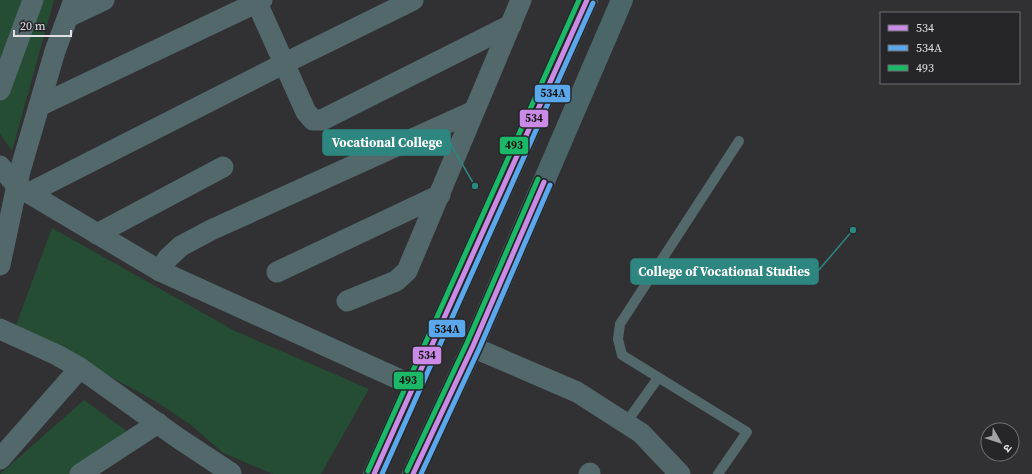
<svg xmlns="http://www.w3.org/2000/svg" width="1032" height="474" viewBox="0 0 1032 474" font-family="'Source Serif 4','Noto Sans Devanagari',serif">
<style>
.green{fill:#244d34}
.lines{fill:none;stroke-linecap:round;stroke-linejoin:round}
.service{stroke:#52686b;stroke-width:10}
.minor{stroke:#52686b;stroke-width:21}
.secondary{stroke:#4a6669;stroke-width:22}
.bus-1-casing{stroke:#26262a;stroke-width:8}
.bus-2-casing{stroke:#26262a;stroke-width:8}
.bus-3-casing{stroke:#26262a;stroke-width:8}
.bus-1{stroke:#ca8be6;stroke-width:5}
.bus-2{stroke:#5aa8eb;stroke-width:5}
.bus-3{stroke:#1ab867;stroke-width:5}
.leader{fill:none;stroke:#2e8680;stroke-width:1.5}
.callout-dot{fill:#2e8680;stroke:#26262a;stroke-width:1.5}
.callout{fill:#2e8680;stroke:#2e8680;stroke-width:1.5}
.callout-label{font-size:13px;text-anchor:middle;font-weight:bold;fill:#fff}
.line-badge{stroke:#26262a;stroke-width:1.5}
.pale-badge-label{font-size:11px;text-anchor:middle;font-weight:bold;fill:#111}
</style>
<rect width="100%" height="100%" fill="#313033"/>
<!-- green -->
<g class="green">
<polygon points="0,0 54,0 12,151 0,134"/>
<polygon points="52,228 235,331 369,389 321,474 273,474 223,453 191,425 155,401 16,325"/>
<polygon points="84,400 143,443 89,474 0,474"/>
</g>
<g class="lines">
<!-- service -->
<g class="service">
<polyline points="626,423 658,378"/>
<polyline points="718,474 747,432 622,355 618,339 620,324 739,141"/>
</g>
<!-- minor -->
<g class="minor">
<polyline points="257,3 306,112 313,120 322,120 511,25"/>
<polyline points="68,17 104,0"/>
<polyline points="0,90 33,0"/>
<polyline points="39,106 55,51 74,0"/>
<polyline points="0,166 17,186 160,271 414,386"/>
<polyline points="29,193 285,63 413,0"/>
<polyline points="97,234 223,167"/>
<polyline points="0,265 20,171 39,106 262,0"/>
<polyline points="160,271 168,258 181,246 211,230 474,111"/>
<polyline points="277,272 440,195"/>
<polyline points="347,301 396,281 407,271 521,0"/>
<polyline points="0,329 57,355 80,368 178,438 231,473"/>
<polyline points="473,346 484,352 577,392 641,433 680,474"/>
<polyline points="0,459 80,368"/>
<polyline points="80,474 158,423"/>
<polyline points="589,474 590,473"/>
</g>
<!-- secondary -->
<g class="secondary">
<polyline points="374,474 587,0"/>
<polyline points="413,474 473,346 622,0"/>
</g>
<!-- bus-1 casing -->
<g class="bus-1-casing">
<g id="bus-1">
<polyline points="374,474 587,0"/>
<polyline points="413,474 473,346 544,182"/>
</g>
</g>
<!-- bus-2 casing -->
<g class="bus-2-casing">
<g id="bus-2">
<polyline points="382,474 593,3"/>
<polyline points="421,474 479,349 550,185"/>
</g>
</g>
<!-- bus-3 casing -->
<g class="bus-3-casing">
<g id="bus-3">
<polyline points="368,471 579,0"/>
<polyline points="407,471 467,343 538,179"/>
</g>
</g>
<!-- bus-1 -->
<use href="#bus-1" class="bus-1"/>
<!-- bus-2 -->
<use href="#bus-2" class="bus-2"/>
<!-- bus-3 -->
<use href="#bus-3" class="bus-3"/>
</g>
<!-- callouts -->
<path class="leader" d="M475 186L450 143M853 230L818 271"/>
<g class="callout-dot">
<circle cx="475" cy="186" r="4"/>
<circle cx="853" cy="230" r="4"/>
</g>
<g class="callout">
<rect x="323" y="130" width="127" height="25" rx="4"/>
<rect x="631" y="259" width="187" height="25" rx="4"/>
</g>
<g class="callout-label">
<text x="387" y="147">Vocational College</text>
<text x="724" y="276">College of Vocational Studies</text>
</g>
<g class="line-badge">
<rect x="534" y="84" width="37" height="19" rx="4" fill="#5aa8eb"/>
<rect x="519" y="109" width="30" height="19" rx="4" fill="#ca8be6"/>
<rect x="499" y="136" width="30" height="19" rx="4" fill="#1ab867"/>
<rect x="428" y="319" width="38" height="19" rx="4" fill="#5aa8eb"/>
<rect x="412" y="346" width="30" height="19" rx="4" fill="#ca8be6"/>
<rect x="393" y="371" width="31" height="19" rx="4" fill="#1ab867"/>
</g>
<g class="pale-badge-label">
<text x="553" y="97">534A</text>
<text x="534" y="122">534</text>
<text x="514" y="149">493</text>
<text x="447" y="333">534A</text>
<text x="427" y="359">534</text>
<text x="408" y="384">493</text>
</g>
<!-- legend -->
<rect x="880" y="12" width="140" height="72" fill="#26262a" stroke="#717174"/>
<rect x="888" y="25" width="20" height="6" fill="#ca8be6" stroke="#717174"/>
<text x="916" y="32" font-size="12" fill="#e1e1e4">534</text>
<rect x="888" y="45" width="20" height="6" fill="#5aa8eb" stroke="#717174"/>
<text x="916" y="52" font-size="12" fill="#e1e1e4">534A</text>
<rect x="888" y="65" width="20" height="6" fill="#1ab867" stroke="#717174"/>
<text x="916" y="72" font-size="12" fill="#e1e1e4">493</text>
<!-- north arrow -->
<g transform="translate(1000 442) rotate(129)"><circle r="19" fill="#26262a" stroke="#717174"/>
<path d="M0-3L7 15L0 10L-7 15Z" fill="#a3a3a6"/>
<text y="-6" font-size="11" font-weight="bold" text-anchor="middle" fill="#e1e1e4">उ</text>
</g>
<!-- scale -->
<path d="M14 30v6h57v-6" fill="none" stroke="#e1e1e4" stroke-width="2"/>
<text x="20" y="30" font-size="12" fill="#e1e1e4" stroke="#26262a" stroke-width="3" paint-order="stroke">20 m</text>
</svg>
